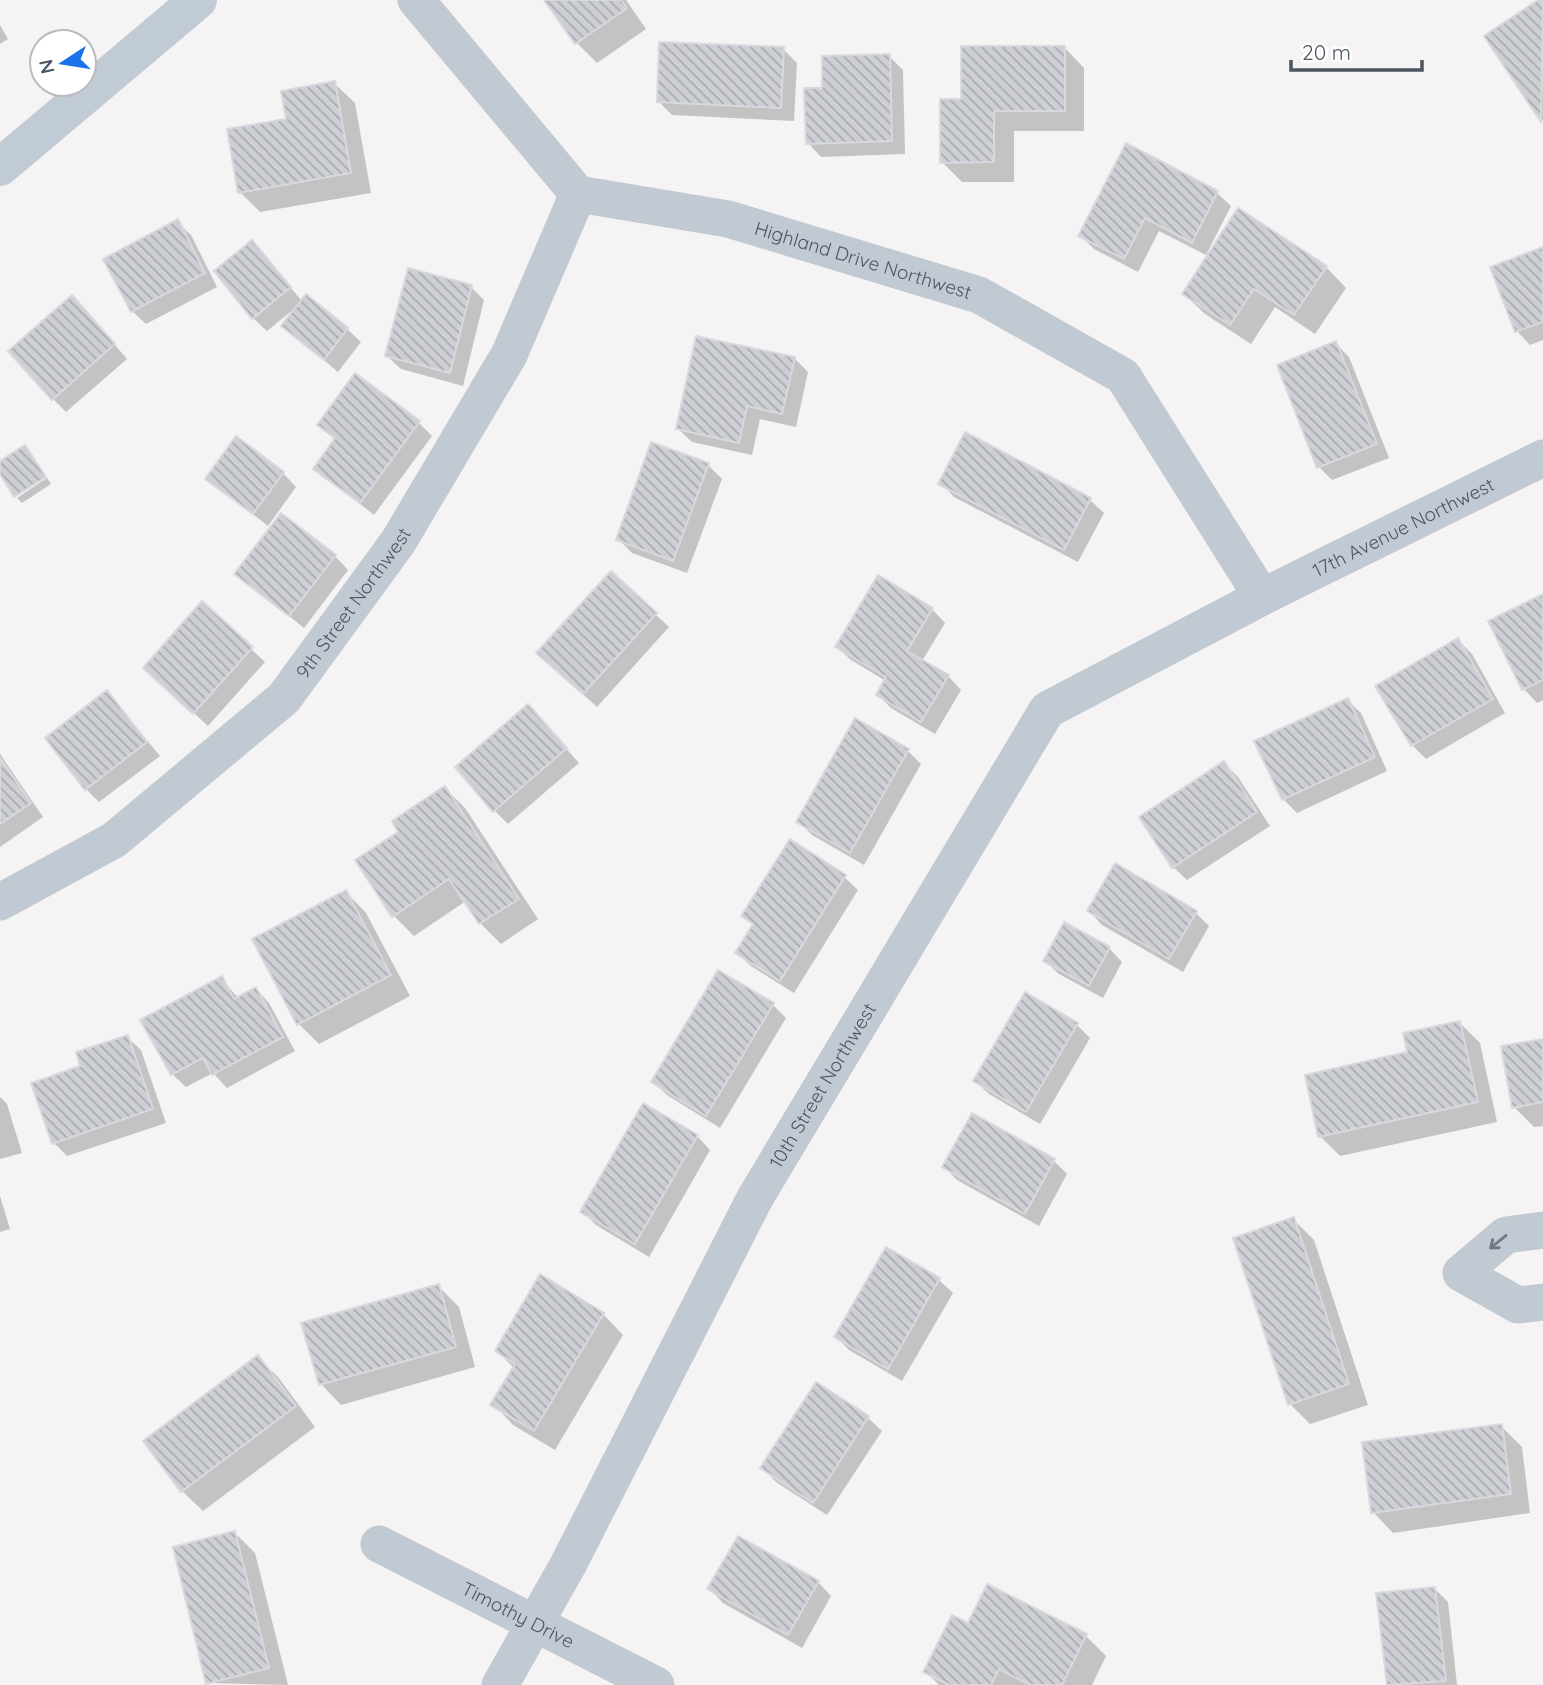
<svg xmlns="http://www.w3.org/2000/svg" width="1543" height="1685" viewBox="0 0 1543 1685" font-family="Quicksand,sans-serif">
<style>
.shadow{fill:#0003}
.building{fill:url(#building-back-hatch);stroke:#d7d9de;stroke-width:2}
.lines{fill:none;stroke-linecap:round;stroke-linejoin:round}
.street{stroke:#c1cad2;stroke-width:37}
.secondary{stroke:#c1cbd6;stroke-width:38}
.oneway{stroke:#6e7983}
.labels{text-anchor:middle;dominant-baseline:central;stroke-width:6;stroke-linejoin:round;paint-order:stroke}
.street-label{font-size:19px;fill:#4a5661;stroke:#fff}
</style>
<defs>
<pattern id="building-back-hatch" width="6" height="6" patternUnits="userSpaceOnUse" patternTransform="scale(1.75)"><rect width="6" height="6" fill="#cdcfd5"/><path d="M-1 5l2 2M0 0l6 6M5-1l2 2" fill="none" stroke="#a8abb0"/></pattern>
</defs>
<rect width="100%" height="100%" fill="#f5f3f3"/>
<!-- shadow -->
<g class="shadow">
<polygon points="546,0 626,0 646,29 597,63 577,43"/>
<polygon points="1543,0 1543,121 1487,36"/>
<polygon points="0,25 8,39 0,44"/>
<polygon points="1064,47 1084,68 1084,131 1014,131 1014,182 962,182 942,162 963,101"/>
<polygon points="783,49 797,63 794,121 672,115 658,101"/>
<polygon points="889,56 903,70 905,154 821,157 808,143"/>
<polygon points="334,83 355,103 371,193 260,212 240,192 288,120"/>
<polygon points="1126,146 1217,193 1231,206 1206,255 1159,231 1138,272 1094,249 1081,236"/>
<polygon points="177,222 191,235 217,287 146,324 132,311"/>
<polygon points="252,242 302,301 347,329 361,342 338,372 283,326 294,309 267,331 253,318"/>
<polygon points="1543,249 1543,340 1530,345 1517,331"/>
<polygon points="1326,267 1346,288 1315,334 1275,307 1251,344 1205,314 1184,294"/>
<polygon points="471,287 484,300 463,386 401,369 387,356"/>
<polygon points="86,311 127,359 66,412 53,399"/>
<polygon points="1335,343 1349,357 1389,458 1332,480 1319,467"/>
<polygon points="794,358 808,372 796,427 760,419 752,455 692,442 678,429"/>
<polygon points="418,422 432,436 374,515 315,468 335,440 319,425"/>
<polygon points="708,465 722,479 687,573 632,553 618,539"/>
<polygon points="283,473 296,487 268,526 207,478"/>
<polygon points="47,478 51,484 22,503 17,498"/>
<polygon points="941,483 1090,500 1104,513 1078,562 954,497"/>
<polygon points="335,556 348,570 304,628 237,574"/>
<polygon points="1543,596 1543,700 1537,703 1524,689"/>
<polygon points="202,604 265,662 208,726 159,681"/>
<polygon points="932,609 945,623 922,661 948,676 961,690 935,734 891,708 878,695 886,681 851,660 837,647"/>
<polygon points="655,614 669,627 597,707 552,666"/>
<polygon points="1458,640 1472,654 1505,713 1426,759 1412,745"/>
<polygon points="107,692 160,756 99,802 86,789"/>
<polygon points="1347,700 1361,713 1387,771 1297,813 1283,799"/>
<polygon points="541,720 579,763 508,824 494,810"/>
<polygon points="908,751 921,764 864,865 812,835 798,821"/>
<polygon points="0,754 43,817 0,847"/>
<polygon points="1224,763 1238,777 1270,826 1187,880 1173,867"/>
<polygon points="445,788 465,808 538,919 501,944 480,923 466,901 414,936 393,915 401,832"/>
<polygon points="844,877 858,890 794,993 751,966 737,953 754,926 743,916"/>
<polygon points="346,892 366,913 410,996 319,1044 299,1024"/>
<polygon points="1089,911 1196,913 1209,926 1183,972 1102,925"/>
<polygon points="1109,948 1122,962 1103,998 1059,974 1045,961"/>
<polygon points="221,978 239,999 256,989 269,1003 295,1051 227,1088 213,1073 186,1087 172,1074"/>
<polygon points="773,1005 786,1018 720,1128 667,1095 653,1082"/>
<polygon points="1460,1023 1480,1043 1497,1122 1340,1156 1320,1136"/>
<polygon points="1076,1024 1090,1038 1040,1124 989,1094 975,1081"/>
<polygon points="127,1037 141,1050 166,1123 67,1156 54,1143"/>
<polygon points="1543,1041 1543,1126 1534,1127 1514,1107"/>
<polygon points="0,1097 7,1104 22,1153 0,1159"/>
<polygon points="697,1136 710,1150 649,1257 596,1225 583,1212"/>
<polygon points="1054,1161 1067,1174 1039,1226 957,1180 944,1167"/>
<polygon points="0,1196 10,1229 0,1232"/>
<polygon points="1293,1219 1314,1240 1368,1405 1310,1424 1290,1404"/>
<polygon points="939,1280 953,1293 902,1381 849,1350 836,1337"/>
<polygon points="438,1286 459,1307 475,1367 341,1405 321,1384"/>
<polygon points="603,1314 623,1335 555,1450 513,1425 493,1404 514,1368 497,1351"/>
<polygon points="257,1357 278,1377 315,1427 203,1511 182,1491 145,1442"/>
<polygon points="817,1384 868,1418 882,1431 827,1515 776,1482 763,1468"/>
<polygon points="1501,1426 1522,1447 1530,1513 1393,1533 1373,1512"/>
<polygon points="235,1533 255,1553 288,1685 208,1683"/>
<polygon points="818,1582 831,1596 802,1648 723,1603 710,1589"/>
<polygon points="1434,1588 1448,1602 1457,1685 1388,1685 1378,1595"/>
<polygon points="969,1625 1086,1636 1106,1656 1092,1685 939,1685 926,1672"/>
</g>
<!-- building -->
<g class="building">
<polygon points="544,0 621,0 627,8 575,44"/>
<polygon points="1538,0 1543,0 1541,122 1484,36"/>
<polygon points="659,42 784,47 781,108 657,102"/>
<polygon points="961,46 1065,46 1065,111 994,111 994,162 940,163 940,99 961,99"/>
<polygon points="890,54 892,141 806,144 804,88 822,88 822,56"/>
<polygon points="335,81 351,173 238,193 227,129 286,119 281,91"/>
<polygon points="1126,143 1218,191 1192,243 1145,218 1124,259 1078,236"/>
<polygon points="1238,208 1327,266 1294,315 1254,289 1230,325 1182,294"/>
<polygon points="178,219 205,273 131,312 103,259"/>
<polygon points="252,240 291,287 252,319 214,271"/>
<polygon points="1543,247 1543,322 1515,332 1490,267"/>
<polygon points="408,268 472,285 450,373 385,356"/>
<polygon points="306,294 348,328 324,360 281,326"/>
<polygon points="72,295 115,344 52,400 8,351"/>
<polygon points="696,336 795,357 782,414 747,406 739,443 676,429"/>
<polygon points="1336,341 1377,444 1317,468 1277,365"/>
<polygon points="355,373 420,421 360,503 313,469 335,438 317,425"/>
<polygon points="965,432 1091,498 1064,550 938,484"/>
<polygon points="236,436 284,472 253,514 205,479"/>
<polygon points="651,442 709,463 673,561 616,540"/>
<polygon points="25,445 46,477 14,497 0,474 0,461"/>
<polygon points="281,513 336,555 289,616 234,574"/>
<polygon points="611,571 657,613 583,694 536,653"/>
<polygon points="878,575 933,608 907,651 949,675 921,722 876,695 886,677 835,647"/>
<polygon points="1543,594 1543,680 1522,690 1488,621"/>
<polygon points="202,601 253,647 193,714 143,668"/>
<polygon points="1458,638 1493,699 1411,746 1375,686"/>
<polygon points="107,690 147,742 85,790 45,738"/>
<polygon points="1348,698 1375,757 1282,800 1254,741"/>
<polygon points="528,704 567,748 493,812 455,767"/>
<polygon points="855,718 909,749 850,853 796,822"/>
<polygon points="0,758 31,803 0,824"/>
<polygon points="1224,761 1257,812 1172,868 1139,817"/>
<polygon points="445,786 519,899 479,924 449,879 392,917 355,860 398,832 392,821"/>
<polygon points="790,839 846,875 780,981 735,953 753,924 741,916"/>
<polygon points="1115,863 1197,911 1169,959 1087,911"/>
<polygon points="346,890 391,975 297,1025 252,939"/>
<polygon points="1064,922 1110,947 1089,986 1043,961"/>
<polygon points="718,970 774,1003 706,1116 651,1082"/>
<polygon points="222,976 234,999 256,987 283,1037 212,1075 203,1058 171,1075 140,1020"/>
<polygon points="1025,992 1078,1023 1026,1112 973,1081"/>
<polygon points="1460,1021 1478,1102 1318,1137 1305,1075 1407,1052 1403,1033"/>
<polygon points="128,1035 153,1109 52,1144 31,1083 80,1066 76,1052"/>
<polygon points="1543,1039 1543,1102 1512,1108 1501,1046"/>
<polygon points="643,1103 698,1135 635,1244 580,1212"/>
<polygon points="972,1113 1055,1159 1025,1214 942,1167"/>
<polygon points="1294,1217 1349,1384 1288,1405 1233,1238"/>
<polygon points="886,1247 940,1278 888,1369 834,1337"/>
<polygon points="540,1274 604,1313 534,1431 490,1405 515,1364 495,1351"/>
<polygon points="439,1284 456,1347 319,1385 301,1323"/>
<polygon points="258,1355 296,1406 181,1492 143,1441"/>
<polygon points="816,1382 869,1416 813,1503 760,1468"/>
<polygon points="1502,1424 1511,1494 1371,1513 1362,1442"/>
<polygon points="235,1531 269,1668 206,1684 173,1547"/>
<polygon points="738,1536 819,1581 788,1635 707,1589"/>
<polygon points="987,1584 1087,1634 1062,1685 1030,1685 999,1669 991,1685 949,1685 923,1672 952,1615 968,1623"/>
<polygon points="1435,1587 1446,1681 1387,1685 1376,1593"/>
</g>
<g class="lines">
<!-- street -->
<g class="street">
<path id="s1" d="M416 0 578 194 728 219 979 295 1123 376 1262 597"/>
<path id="s2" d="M0 902 114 840 284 698 398 542 509 355 578 194"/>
<polyline points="1543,1230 1506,1235 1461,1273 1518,1305 1543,1302"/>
<path id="s3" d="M379 1544 656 1685"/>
<path id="s4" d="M500 1685 568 1565 755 1198 1047 710 1262 597 1543 458"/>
</g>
<!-- secondary -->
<polyline class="secondary" points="0,167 198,0"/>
</g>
<!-- one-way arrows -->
<defs><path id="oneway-shaft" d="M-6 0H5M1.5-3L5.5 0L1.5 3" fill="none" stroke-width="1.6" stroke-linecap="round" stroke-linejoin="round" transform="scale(1.75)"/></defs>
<use class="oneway" href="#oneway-shaft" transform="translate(1498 1242) rotate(141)"/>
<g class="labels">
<!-- street labels -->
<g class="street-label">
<text stroke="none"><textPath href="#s1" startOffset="546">Highland Drive Northwest</textPath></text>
<text stroke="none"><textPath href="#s4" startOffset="1519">17th Avenue Northwest</textPath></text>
<text stroke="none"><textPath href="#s2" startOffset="469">9th Street Northwest</textPath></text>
<text stroke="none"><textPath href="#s4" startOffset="681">10th Street Northwest</textPath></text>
<text stroke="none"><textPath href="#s3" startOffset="156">Timothy Drive</textPath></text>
</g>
</g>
<!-- north arrow -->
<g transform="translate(63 63) rotate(258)"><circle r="33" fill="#ffffff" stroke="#b7bbc0" stroke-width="2"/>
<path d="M0-5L12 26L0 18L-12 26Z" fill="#1a73e8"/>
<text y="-10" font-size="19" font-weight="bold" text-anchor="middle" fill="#4a5661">N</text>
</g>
<!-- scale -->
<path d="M1291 60v10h131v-10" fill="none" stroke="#4a5661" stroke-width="3.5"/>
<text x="1302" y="60" font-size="21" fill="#4a5661" stroke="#ffffff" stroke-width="5" paint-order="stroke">20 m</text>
</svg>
